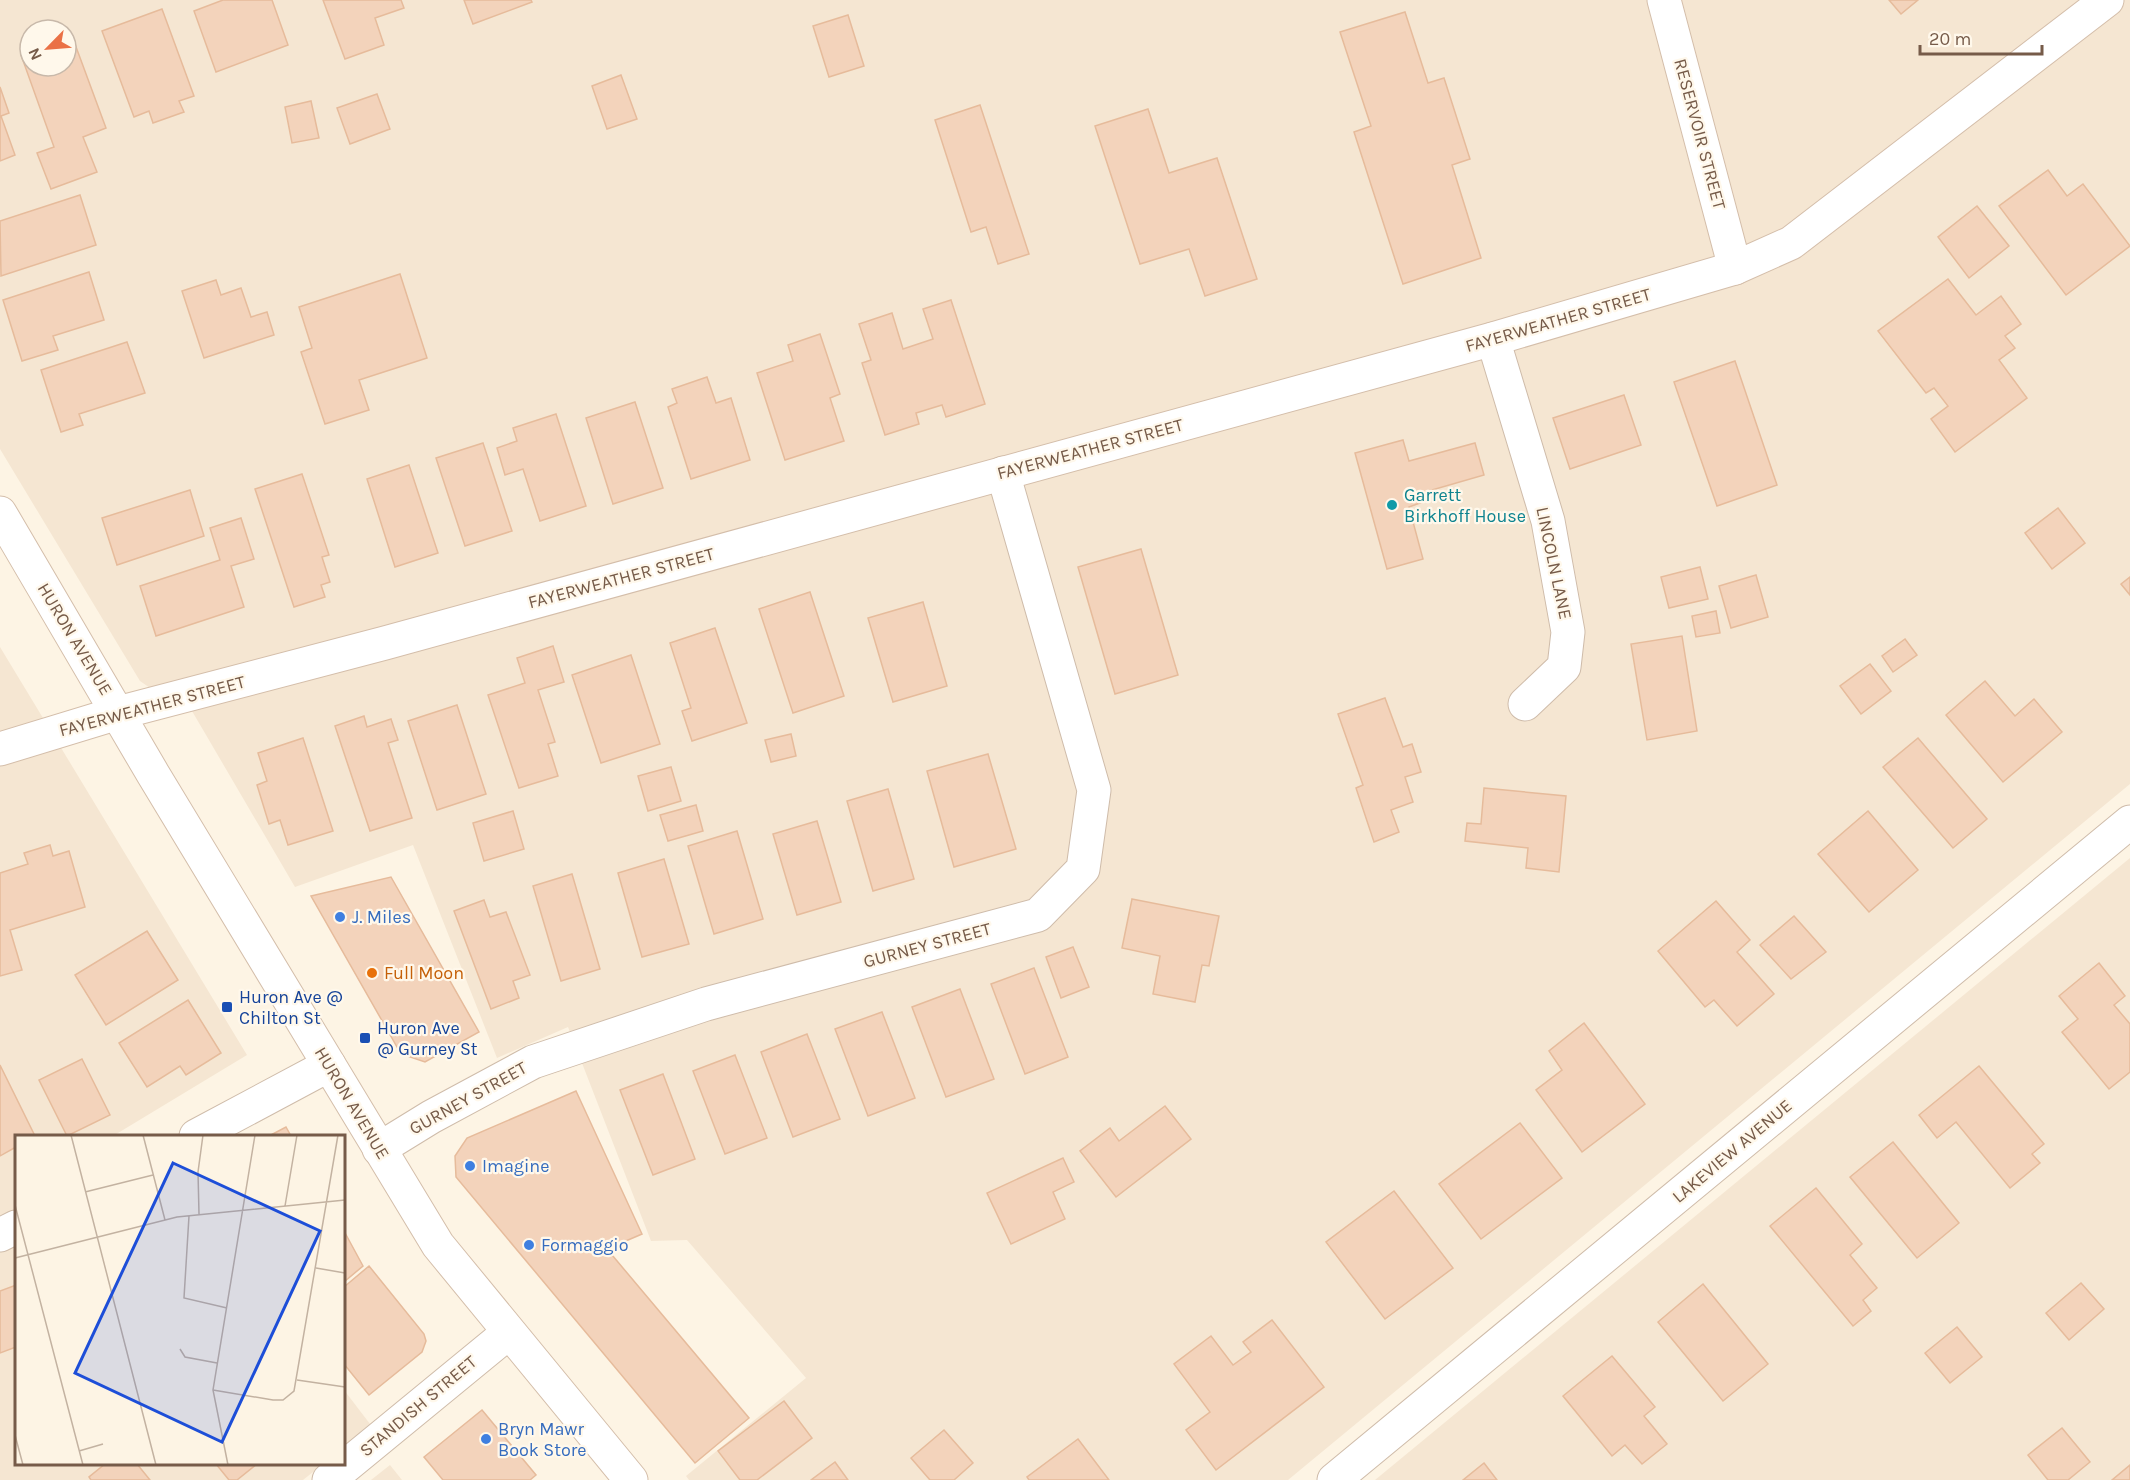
<svg xmlns="http://www.w3.org/2000/svg" width="2130" height="1480" viewBox="0 0 2130 1480" font-family="Karla,sans-serif">
<style>
.residential{fill:#f5e6d2;fill-rule:evenodd}
.building{fill:#f3d3bb;stroke:#e6bb9b;stroke-width:1.5}
.lines{fill:none;stroke-linecap:round;stroke-linejoin:round}
.street-casing{stroke:#cfbcaa;stroke-width:35}
.secondary-casing{stroke:#d4beaa;stroke-width:35}
.street{stroke:#fff;stroke-width:33}
.secondary{stroke:#fff;stroke-width:33}
.culture-dot{fill:#0f9aa8;stroke:#fff8eb;stroke-width:2}
.shop-dot{fill:#3f7fe0;stroke:#fff8eb;stroke-width:2}
.food-dot{fill:#e8710a;stroke:#fff8eb;stroke-width:2}
.transit-dot{fill:#1a4fb4;stroke:#fff8eb;stroke-width:2}
.labels{text-anchor:middle;dominant-baseline:central;stroke-width:4.5;stroke-linejoin:round;paint-order:stroke}
.street-label{font-size:18px;fill:#765b49;stroke:#fff8eb}
.culture-label{font-size:18px;fill:#0d838f;stroke:#fff8eb;text-anchor:start}
.shop-label{font-size:18px;fill:#366cbe;stroke:#fff8eb;text-anchor:start}
.food-label{font-size:18px;fill:#c56008;stroke:#fff8eb;text-anchor:start}
.transit-label{font-size:18px;fill:#164399;stroke:#fff8eb;text-anchor:start}
.inset-road{fill:none;stroke:#c3b2a1;stroke-width:1.5}
.view{fill:#1d4ed8;fill-opacity:0.15;stroke:#1d4ed8;stroke-width:3}
.inset-edge{fill:none;stroke:#765b49;stroke-width:3}
</style>
<rect width="100%" height="100%" fill="#fdf4e4"/>
<!-- residential -->
<g class="residential">
<path d="M0 0H2130V784L1288 1480H689L686 1476 806 1378 687 1240 651 1241 568 1027 497 1058 413 845 295 887 175 682 153 690 140 681 0 449ZM30 30H66V66H30Z"/>
<polygon points="0,647 247,1055 113,1136 16,1136 16,1464 323,1464 303,1480 0,1480"/>
<polygon points="2130,858 2130,1480 1375,1480"/>
<polygon points="344,1390 370,1424 344,1446"/>
<polygon points="390,1465 402,1480 371,1480"/>
</g>
<!-- building -->
<g class="building">
<polygon points="223,0 272,0 288,45 216,72 194,11"/>
<polygon points="323,0 401,0 404,8 375,18 384,45 345,59"/>
<polygon points="464,0 531,0 532,2 473,24"/>
<polygon points="1889,0 1918,0 1901,14"/>
<polygon points="162,9 194,96 179,101 184,112 153,123 149,111 134,117 102,31"/>
<polygon points="1405,12 1428,83 1444,78 1470,159 1452,165 1481,258 1403,284 1354,132 1371,126 1340,32"/>
<polygon points="848,15 864,66 829,77 813,26"/>
<polygon points="72,36 106,128 83,137 97,172 51,189 37,153 54,147 21,55 30,51 30,66 66,66 66,38"/>
<polygon points="621,75 637,119 607,129 592,86"/>
<polygon points="0,87 9,113 1,116 15,155 0,161"/>
<polygon points="377,94 390,129 350,144 337,108"/>
<polygon points="311,101 319,138 292,143 285,107"/>
<polygon points="980,105 1029,254 998,264 986,227 971,232 935,120"/>
<polygon points="1148,109 1169,173 1217,158 1257,279 1205,296 1189,249 1140,264 1095,126"/>
<polygon points="2048,170 2067,196 2083,184 2130,246 2066,295 1999,206"/>
<polygon points="80,195 96,245 1,276 0,221"/>
<polygon points="1977,206 2009,246 1969,278 1938,237"/>
<polygon points="89,272 104,320 53,336 58,350 22,361 3,300"/>
<polygon points="400,274 427,358 359,380 369,410 325,424 301,352 312,348 299,307"/>
<polygon points="1948,279 1976,315 2001,296 2021,324 2005,336 2015,348 1999,360 2027,398 1955,452 1931,419 1948,406 1934,388 1926,393 1878,331"/>
<polygon points="216,280 221,295 241,288 251,317 267,312 274,335 204,358 182,291"/>
<polygon points="951,300 985,404 946,417 942,405 916,413 919,424 885,435 862,363 871,360 859,324 892,313 903,349 933,339 923,309"/>
<polygon points="820,334 840,394 830,398 844,441 785,460 757,373 793,361 788,345"/>
<polygon points="127,342 145,393 79,414 83,425 61,432 41,370"/>
<polygon points="1735,361 1777,485 1717,506 1674,382"/>
<polygon points="707,377 716,403 731,398 750,460 691,479 668,407 677,403 672,389"/>
<polygon points="1624,395 1641,445 1570,469 1553,418"/>
<polygon points="635,402 663,488 613,504 586,418"/>
<polygon points="556,414 586,506 540,521 523,469 505,475 497,448 517,441 513,428"/>
<polygon points="1403,440 1409,461 1475,443 1484,475 1418,494 1420,503 1409,507 1423,559 1387,569 1355,453"/>
<polygon points="483,443 512,531 465,546 436,458"/>
<polygon points="409,465 438,553 395,567 367,479"/>
<polygon points="302,474 329,555 322,557 330,582 321,585 325,597 294,607 255,489"/>
<polygon points="190,490 204,536 117,565 102,518"/>
<polygon points="2058,508 2085,543 2052,569 2025,533"/>
<polygon points="241,518 254,559 231,566 244,607 156,636 140,586 220,560 210,528"/>
<polygon points="1141,549 1178,675 1115,694 1078,567"/>
<polygon points="1700,567 1708,599 1669,608 1661,577"/>
<polygon points="1756,575 1768,617 1731,628 1719,586"/>
<polygon points="2130,577 2130,595 2121,584"/>
<polygon points="810,592 844,696 793,713 759,609"/>
<polygon points="923,602 947,686 893,702 868,618"/>
<polygon points="1716,611 1720,633 1696,637 1692,616"/>
<polygon points="715,628 747,723 692,741 682,711 691,708 670,643"/>
<polygon points="1682,636 1697,731 1647,740 1631,644"/>
<polygon points="1905,639 1917,655 1893,672 1882,656"/>
<polygon points="553,646 564,682 538,690 555,742 548,744 558,776 519,788 488,695 525,683 517,658"/>
<polygon points="631,655 660,744 601,763 572,675"/>
<polygon points="1870,664 1891,691 1861,714 1840,686"/>
<polygon points="1985,681 2015,716 2034,699 2062,732 2003,782 1946,715"/>
<polygon points="1385,698 1403,747 1412,744 1421,772 1405,777 1413,802 1391,810 1399,832 1374,842 1356,788 1363,785 1338,714"/>
<polygon points="457,705 486,794 437,810 408,721"/>
<polygon points="364,716 367,727 391,719 398,740 388,743 412,818 370,831 335,726"/>
<polygon points="791,734 796,756 771,762 765,740"/>
<polygon points="303,738 333,831 288,845 280,820 269,824 257,785 267,781 258,753"/>
<polygon points="1918,738 1987,819 1953,848 1883,767"/>
<polygon points="988,754 1016,849 954,867 927,771"/>
<polygon points="671,767 681,801 648,811 638,776"/>
<polygon points="1484,788 1566,796 1559,872 1526,868 1528,848 1465,841 1467,823 1481,824"/>
<polygon points="888,789 914,879 873,891 847,801"/>
<polygon points="696,805 703,831 668,841 660,815"/>
<polygon points="513,811 524,849 484,861 473,823"/>
<polygon points="1868,811 1918,870 1869,912 1818,854"/>
<polygon points="817,821 841,902 797,915 773,834"/>
<polygon points="737,831 763,919 714,934 688,846"/>
<polygon points="50,845 53,856 69,851 85,907 10,930 22,970 0,976 0,873 28,864 24,853"/>
<polygon points="664,859 689,944 642,957 618,873"/>
<polygon points="572,874 600,969 561,981 533,886"/>
<polygon points="391,877 479,1032 425,1062 401,1054 311,896"/>
<polygon points="1132,899 1219,916 1209,966 1202,965 1195,1002 1153,994 1160,956 1122,948"/>
<polygon points="484,900 490,917 506,912 530,975 513,981 519,998 491,1009 454,911"/>
<polygon points="1716,901 1750,940 1737,952 1774,994 1737,1026 1714,1000 1705,1007 1658,951"/>
<polygon points="1794,916 1826,952 1791,979 1760,945"/>
<polygon points="147,931 178,980 106,1025 75,975"/>
<polygon points="1073,947 1089,987 1061,998 1046,957"/>
<polygon points="2099,963 2125,996 2114,1005 2130,1024 2130,1072 2109,1089 2062,1032 2078,1019 2059,996"/>
<polygon points="1034,968 1068,1057 1025,1074 991,984"/>
<polygon points="960,989 994,1079 946,1097 912,1007"/>
<polygon points="188,1000 221,1053 186,1075 180,1066 147,1087 119,1043"/>
<polygon points="882,1012 915,1098 868,1116 835,1029"/>
<polygon points="1584,1023 1645,1104 1582,1152 1536,1090 1562,1070 1549,1051"/>
<polygon points="807,1034 840,1119 793,1137 761,1052"/>
<polygon points="735,1055 767,1138 725,1154 693,1071"/>
<polygon points="82,1059 110,1115 67,1136 39,1080"/>
<polygon points="0,1065 35,1136 16,1136 16,1147 0,1156"/>
<polygon points="1979,1066 2044,1144 2032,1154 2040,1163 2010,1188 1956,1122 1937,1138 1919,1115"/>
<polygon points="663,1074 695,1159 653,1175 620,1090"/>
<polygon points="576,1091 642,1234 607,1249 749,1418 695,1463 456,1177 455,1156 467,1138"/>
<polygon points="1165,1106 1191,1139 1116,1197 1080,1151 1110,1128 1119,1141"/>
<polygon points="1520,1123 1562,1178 1481,1239 1439,1184"/>
<polygon points="286,1127 291,1136 269,1136"/>
<polygon points="1893,1142 1959,1223 1917,1258 1850,1177"/>
<polygon points="1063,1158 1074,1182 1053,1192 1065,1219 1011,1244 987,1193"/>
<polygon points="1816,1188 1862,1244 1850,1255 1877,1288 1863,1300 1871,1311 1853,1326 1770,1226"/>
<polygon points="1394,1191 1453,1268 1385,1319 1326,1242"/>
<polygon points="344,1231 363,1266 344,1282"/>
<polygon points="369,1266 424,1334 426,1341 422,1352 369,1395 344,1364 344,1287"/>
<polygon points="2081,1283 2104,1309 2069,1340 2046,1313"/>
<polygon points="1703,1284 1768,1364 1723,1401 1658,1322"/>
<polygon points="16,1285 16,1347 0,1353 0,1291"/>
<polygon points="1272,1320 1324,1387 1216,1470 1186,1430 1210,1412 1174,1364 1211,1336 1233,1365 1251,1352 1243,1342"/>
<polygon points="1957,1327 1982,1357 1950,1383 1925,1353"/>
<polygon points="1612,1356 1655,1407 1644,1416 1667,1444 1642,1464 1625,1445 1612,1456 1563,1396"/>
<polygon points="784,1401 812,1438 757,1480 740,1480 718,1451"/>
<polygon points="482,1410 536,1475 530,1480 443,1480 424,1457"/>
<polygon points="2062,1428 2090,1462 2068,1480 2048,1480 2028,1455"/>
<polygon points="944,1430 973,1463 954,1480 930,1480 911,1458"/>
<polygon points="1078,1439 1109,1480 1029,1480 1027,1477"/>
<polygon points="835,1462 848,1480 811,1480"/>
<polygon points="1484,1463 1497,1480 1463,1480"/>
<polygon points="105,1464 137,1464 150,1480 91,1480 89,1477"/>
<polygon points="216,1464 257,1464 237,1480 229,1480"/>
<polygon points="2130,1465 2130,1480 2112,1480"/>
</g>
<g class="lines">
<!-- street casing -->
<g class="street-casing">
<g id="street">
<polyline points="1493,339 1548,521 1568,632 1564,667 1525,704"/>
<polyline points="196,1136 329,1065"/>
<polyline points="379,1149 431,1117 533,1062 706,1004 1038,915 1083,869 1094,790 1003,473"/>
<polyline points="0,1235 16,1227"/>
<polyline points="329,1480 508,1333"/>
<polyline points="1334,1480 2130,822"/>
</g>
</g>
<!-- secondary casing -->
<g class="secondary-casing">
<g id="secondary">
<polyline points="1664,0 1735,268"/>
<polyline points="0,513 153,774 438,1245 631,1480"/>
<polyline points="0,749 118,713 385,643 1493,339 1735,268 1791,243 2107,0"/>
</g>
</g>
<!-- street -->
<use href="#street" class="street"/>
<!-- secondary -->
<use href="#secondary" class="secondary"/>
</g>
<!-- markers -->
<circle class="culture-dot" cx="1392" cy="505" r="6"/>
<g class="shop-dot">
<circle cx="340" cy="917" r="6"/>
<circle cx="470" cy="1166" r="6"/>
<circle cx="529" cy="1245" r="6"/>
<circle cx="486" cy="1439" r="6"/>
</g>
<circle class="food-dot" cx="372" cy="973" r="6"/>
<g class="transit-dot">
<rect x="221" y="1001" width="12" height="12" rx="3"/>
<rect x="359" y="1032" width="12" height="12" rx="3"/>
</g>
<g class="labels">
<!-- street labels -->
<g class="street-label">
<text transform="translate(1700 134) rotate(75)">RESERVOIR STREET</text>
<text transform="translate(1558 320) rotate(-16)">FAYERWEATHER STREET</text>
<text transform="translate(1090 449) rotate(-15)">FAYERWEATHER STREET</text>
<text transform="translate(1554 563) rotate(78)">LINCOLN LANE</text>
<text transform="translate(621 578) rotate(-15)">FAYERWEATHER STREET</text>
<text transform="translate(75 639) rotate(59)">HURON AVENUE</text>
<text transform="translate(152 706) rotate(-15)">FAYERWEATHER STREET</text>
<text transform="translate(927 945) rotate(-15)">GURNEY STREET</text>
<text transform="translate(468 1098) rotate(-29)">GURNEY STREET</text>
<text transform="translate(352 1103) rotate(59)">HURON AVENUE</text>
<text transform="translate(1732 1151) rotate(-40)">LAKEVIEW AVENUE</text>
<text transform="translate(418 1406) rotate(-40)">STANDISH STREET</text>
</g>
<!-- culture labels -->
<g class="culture-label">
<text x="1404" y="495">Garrett<tspan x="1404" dy="21">Birkhoff House</tspan></text>
</g>
<!-- shop labels -->
<g class="shop-label">
<text x="352" y="917">J. Miles</text>
<text x="482" y="1166">Imagine</text>
<text x="541" y="1245">Formaggio</text>
<text x="498" y="1429">Bryn Mawr<tspan x="498" dy="21">Book Store</tspan></text>
</g>
<!-- food labels -->
<g class="food-label">
<text x="384" y="973">Full Moon</text>
</g>
<!-- transit labels -->
<g class="transit-label">
<text x="239" y="997">Huron Ave @<tspan x="239" dy="21">Chilton St</tspan></text>
<text x="377" y="1028">Huron Ave<tspan x="377" dy="21">@ Gurney St</tspan></text>
</g>
</g>
<!-- overview -->
<g transform="translate(15 1135)">
<rect width="330" height="330" fill="#fdf4e4"/>
<path class="inset-road" d="M56 0 141 330M128 0 150 85M70 57 138 40M0 70 68 330M270 71 282 0M184 79 183 37 188 0M174 81 169 163 212 173M0 123 162 82 330 65M301 133 330 138M165 214 170 222 202 228M282 245 330 252M198 255 258 265H268L279 256 323 0M0 300 8 330M64 316 88 309M213 330 198 255 240 0"/>
<path class="view" d="M158 28 305 96 207 307 60 238Z"/>
<rect width="330" height="330" class="inset-edge"/>
</g>
<!-- north arrow -->
<g transform="translate(48 48) rotate(245)"><circle r="28" fill="#fff8eb" stroke="#c8b9aa" stroke-width="1.5"/>
<path d="M0-4.5L10 22L0 15L-10 22Z" fill="#ea7146"/>
<text y="-9" font-size="16" font-weight="bold" text-anchor="middle" fill="#765b49">N</text>
</g>
<!-- scale -->
<path d="M1920 45v9h122v-9" fill="none" stroke="#765b49" stroke-width="3"/>
<text x="1929" y="45" font-size="18" fill="#765b49" stroke="#fff8eb" stroke-width="4.5" paint-order="stroke">20 m</text>
</svg>
